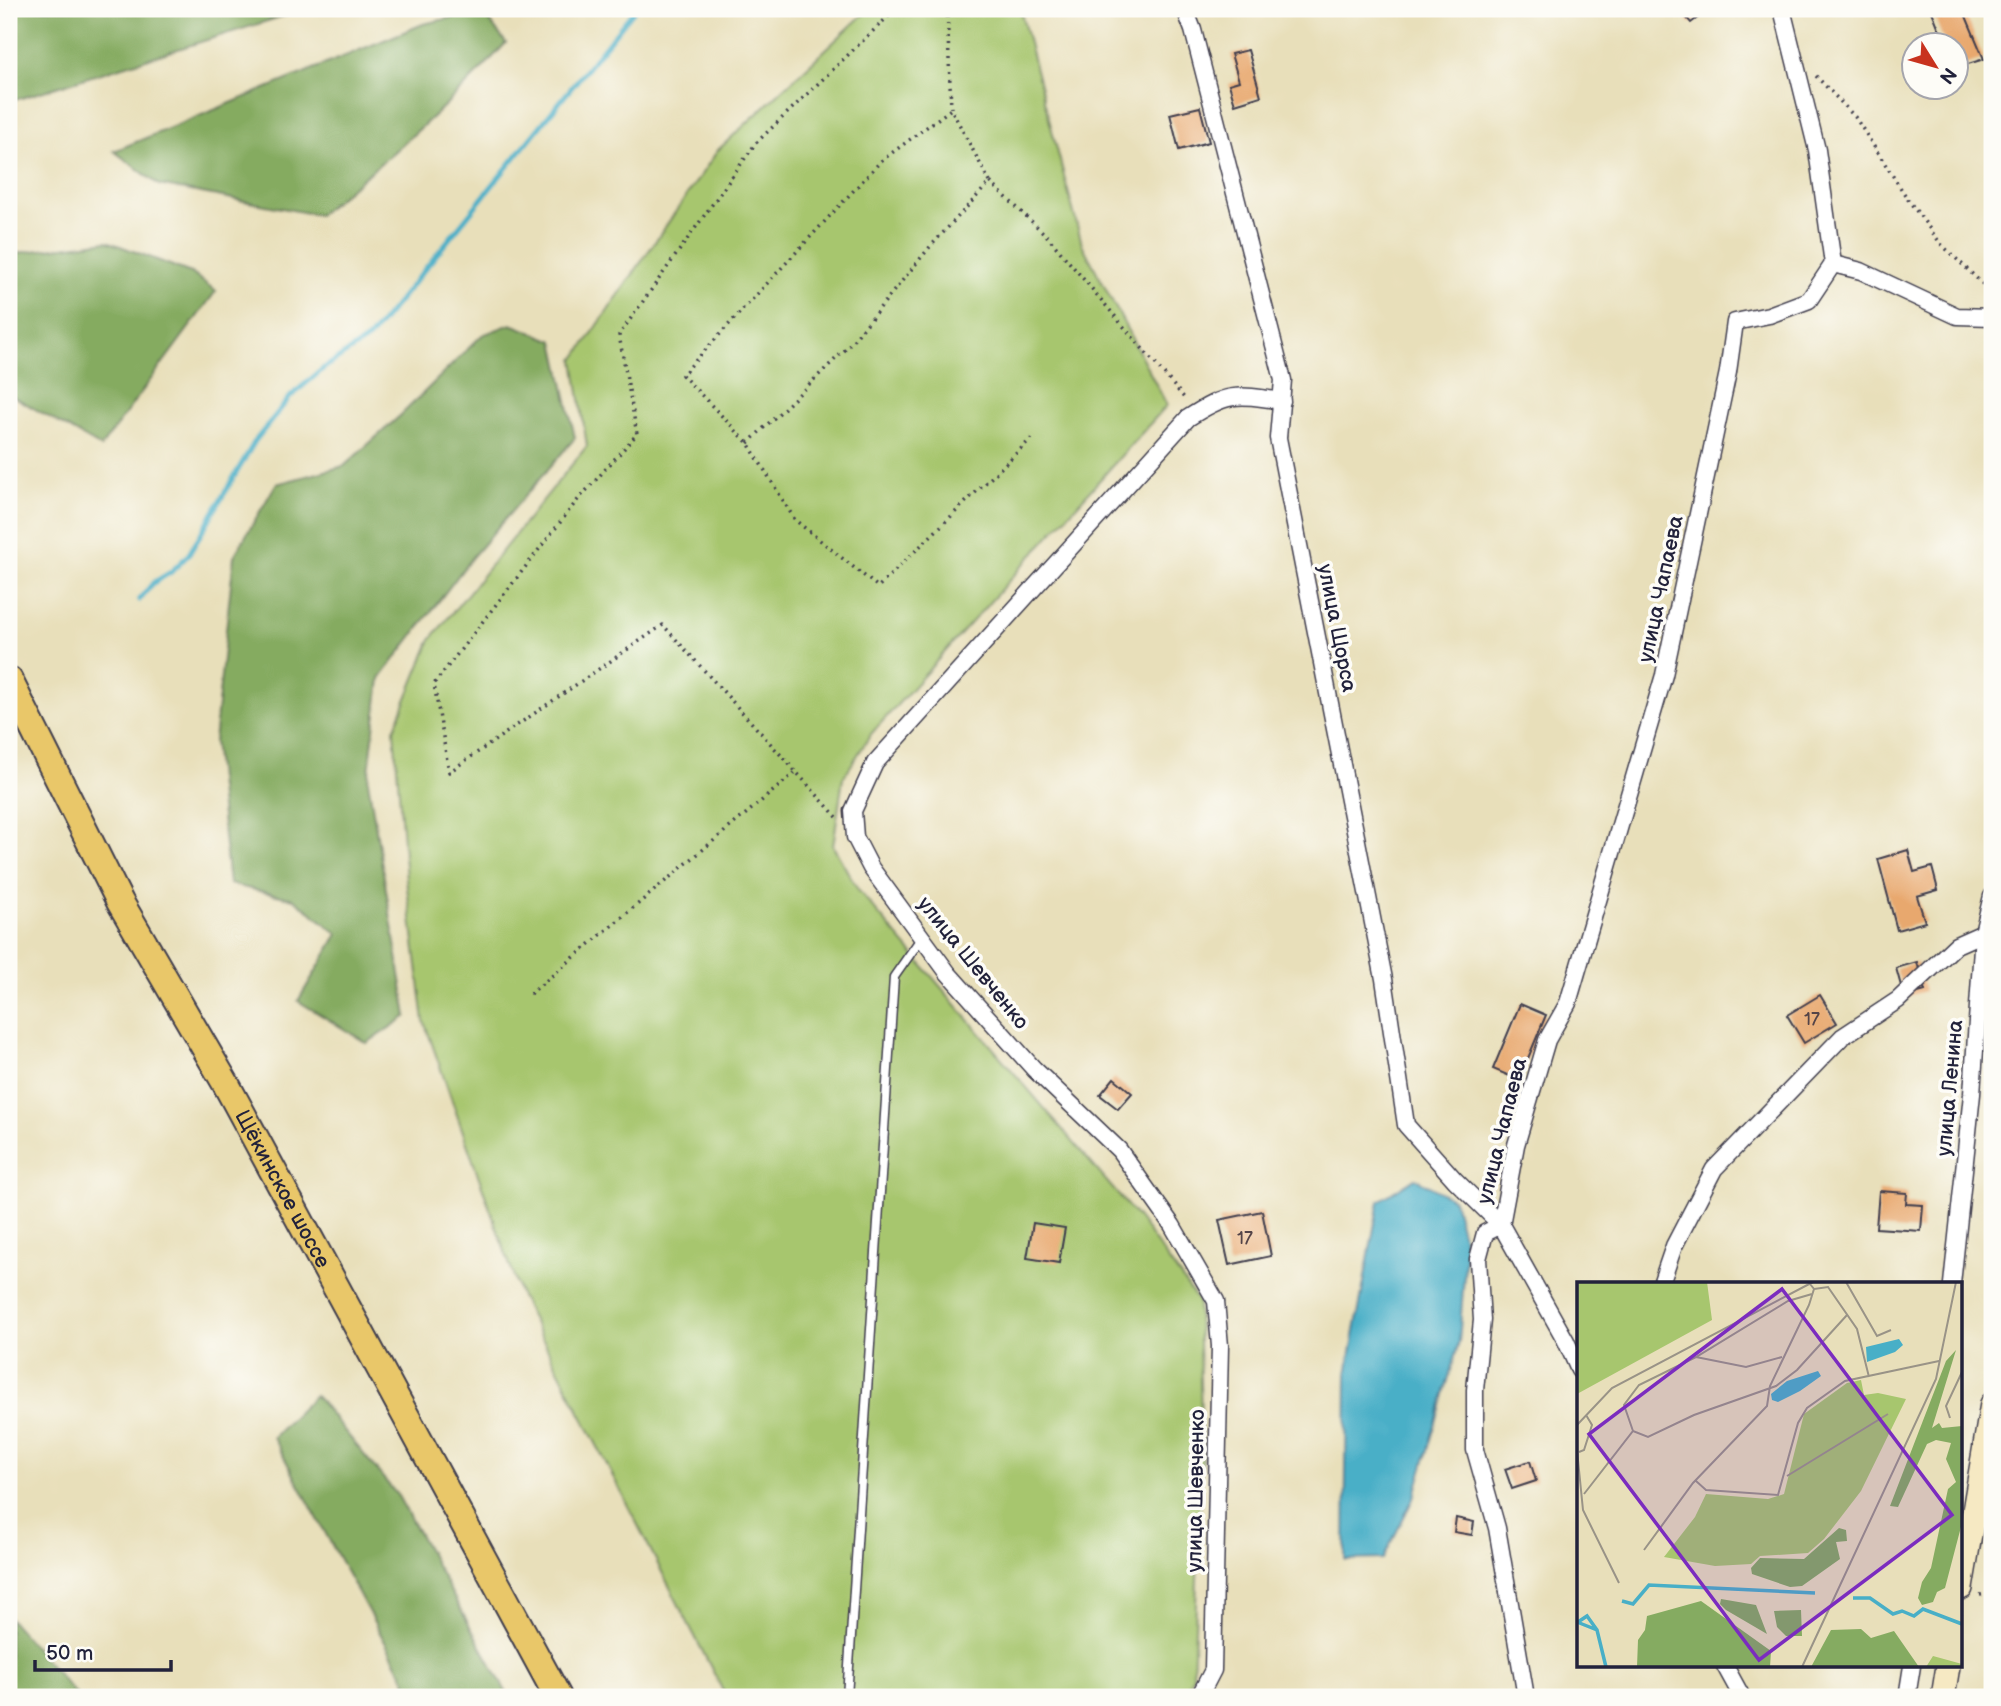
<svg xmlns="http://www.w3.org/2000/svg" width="2001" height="1706" viewBox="0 0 2001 1706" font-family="'Balsamiq Sans',sans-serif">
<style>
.green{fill:#a7c66e;stroke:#647454;stroke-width:2}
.forest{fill:#85ab61;stroke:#54664e;stroke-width:2}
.water{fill:#48afc7;stroke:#356881;stroke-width:2}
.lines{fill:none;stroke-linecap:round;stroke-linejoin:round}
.stream{stroke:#48afc7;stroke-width:5}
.building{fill:#e8a86e}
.lane-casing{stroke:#403e4e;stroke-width:11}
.street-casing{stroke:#403e4e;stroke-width:19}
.secondary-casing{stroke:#403e4e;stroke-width:26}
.primary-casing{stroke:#403e4e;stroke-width:30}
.path{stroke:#403e4e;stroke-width:3.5;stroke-dasharray:2 5;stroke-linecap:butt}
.lane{stroke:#fff;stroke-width:8}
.street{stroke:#fff;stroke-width:16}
.secondary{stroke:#f6e9c3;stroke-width:23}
.primary{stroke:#e9c769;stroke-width:26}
.labels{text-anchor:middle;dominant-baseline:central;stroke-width:7;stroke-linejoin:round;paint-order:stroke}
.number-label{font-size:18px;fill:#544448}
.street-label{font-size:21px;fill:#22223b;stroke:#fdfcf7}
.inset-river{fill:none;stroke:#48afc7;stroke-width:3.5}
.inset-road{fill:none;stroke:#999387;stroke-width:2}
.view{fill:#7b2cbf;fill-opacity:0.15;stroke:#7b2cbf;stroke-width:3.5}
.inset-edge{fill:none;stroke:#22223b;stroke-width:3.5}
</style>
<rect width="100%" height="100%" fill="#fdfcf7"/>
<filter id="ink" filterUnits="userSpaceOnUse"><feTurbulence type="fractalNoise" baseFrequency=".0143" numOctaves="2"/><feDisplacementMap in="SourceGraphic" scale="14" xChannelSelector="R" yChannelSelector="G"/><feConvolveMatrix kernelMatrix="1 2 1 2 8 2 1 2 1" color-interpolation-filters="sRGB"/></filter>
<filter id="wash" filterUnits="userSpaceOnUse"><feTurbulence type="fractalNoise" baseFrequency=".00686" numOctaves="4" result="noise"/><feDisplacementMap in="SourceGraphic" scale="28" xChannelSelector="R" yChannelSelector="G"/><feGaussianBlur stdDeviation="1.57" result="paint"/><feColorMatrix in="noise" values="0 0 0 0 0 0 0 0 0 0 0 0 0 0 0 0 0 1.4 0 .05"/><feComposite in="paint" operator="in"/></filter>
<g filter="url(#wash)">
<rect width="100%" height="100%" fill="#e8dfba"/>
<!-- green -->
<polygon class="green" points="869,9 1020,9 1082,244 1167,405 871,734 843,778 833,846 858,890 1138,1218 1198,1301 1202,1461 1193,1676 1183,1697 726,1697 521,1297 424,1021 406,879 394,730 431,639 587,446 574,360 718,150"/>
<!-- forest -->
<g class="forest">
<polygon points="9,9 306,9 9,102"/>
<path d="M482 11 506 43C448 107 385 161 318 215L159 185 114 151 423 24Z"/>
<polygon points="107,241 191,273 216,291 101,447 9,394 9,264 18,253"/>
<polygon points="511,324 554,341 575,438 473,556 380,679 368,781 407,1016 367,1043 298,1001 338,934 294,899 229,884 214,741 234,556 276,484 344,466 402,414 482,335"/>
<polygon points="315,1395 398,1496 509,1697 415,1697 273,1437"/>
<polygon points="9,1618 78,1697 9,1697"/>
</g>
<!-- water -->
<polygon class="water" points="1415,1178 1454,1200 1466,1249 1459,1342 1415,1495 1383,1559 1345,1560 1347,1374 1379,1201"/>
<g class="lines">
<!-- stream -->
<polyline class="stream" points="139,600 153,583 171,572 189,554 255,441 291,396 324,368 369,338 635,9"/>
</g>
<g id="blocks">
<!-- building -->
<g class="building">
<polygon points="1679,9 1709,9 1691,23"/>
<polygon points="1931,9 1963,9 1984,59 1955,68 1955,46 1946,46"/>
<polygon points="1248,50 1261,96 1235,104 1229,84 1239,81 1231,54"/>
<polygon points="1200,107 1209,142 1179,150 1170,114"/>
<polygon points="1908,850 1914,872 1932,867 1938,890 1917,896 1925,922 1897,930 1878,859"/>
<polygon points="1917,962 1925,991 1904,997 1896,968"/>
<polygon points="1820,995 1837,1023 1804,1043 1787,1015"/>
<polygon points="1520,1004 1546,1015 1519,1080 1493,1069"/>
<polygon points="1114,1078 1132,1093 1118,1109 1100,1095"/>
<polygon points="1879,1191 1907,1193 1906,1204 1923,1205 1921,1231 1876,1228"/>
<polygon points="1262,1211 1271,1256 1229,1265 1219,1220"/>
<polygon points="1033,1223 1065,1228 1059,1263 1027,1258"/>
<polygon points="1530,1461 1536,1481 1512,1489 1505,1469"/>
<polygon points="1456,1518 1474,1522 1472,1535 1454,1532"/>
</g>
</g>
</g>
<g filter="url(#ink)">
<use href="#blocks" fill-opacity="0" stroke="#403e4e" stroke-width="2"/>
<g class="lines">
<!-- lane casing -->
<g class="lane-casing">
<polyline id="lane" points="847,1697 894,977 922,937"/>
</g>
<!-- street casing -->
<g class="street-casing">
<g id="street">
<polyline points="1185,9 1193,30 1283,380 1278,438 1384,979 1406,1125 1455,1180 1501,1225 1566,1341 1579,1370"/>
<polyline points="1833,264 1861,271 1957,316 1992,317"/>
<polyline points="1501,1225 1516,1145 1547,1040 1568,1003 1664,675 1728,372 1735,322 1769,315 1809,300 1833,264 1817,150 1782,9"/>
<polyline points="1501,1225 1485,1233 1478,1259 1482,1320 1475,1390 1475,1450 1497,1528 1526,1697"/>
<polyline points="1661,1284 1674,1246 1714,1169 1842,1037 1898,1000 1956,945 1983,933"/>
<polyline points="1952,1284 1972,1094 1983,933 1992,896"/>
<polyline points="1725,1666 1742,1697"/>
<path d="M1199 1697 1213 1670 1220 1346 1216 1301 1172 1225 1119 1150 1034 1069 948 973 871 868 855 837 853 811 875 763 1188 418C1228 392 1236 394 1282 401"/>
<polyline points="1907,1697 1912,1666"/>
</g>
</g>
<!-- secondary casing -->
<g class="secondary-casing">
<g id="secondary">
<polyline points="1961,1588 1992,1404"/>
<polyline points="1943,1697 1948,1666"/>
</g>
</g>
<!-- primary casing -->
<g class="primary-casing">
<g id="primary">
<path id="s1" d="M9 680 120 902 226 1084 558 1697"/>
</g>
</g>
<!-- path -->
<g class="path">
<polyline points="947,9 951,108"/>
<polyline points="1816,76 1855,117 1909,201 1941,244 1992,293"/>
<polyline points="990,182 951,109 881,161 682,375 748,443 795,520 878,587 1035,435"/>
<polyline points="748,443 847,348 929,248 990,182 1047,236 1186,400"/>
<polyline points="837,817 663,625 449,772 434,684 576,502 637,434 619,335 756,143 896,9"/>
<polyline points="530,994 796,772"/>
<polyline points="1980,1595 1992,1593"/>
<polyline points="1992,1697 1992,1696"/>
</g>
<!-- lane -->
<use href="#lane" class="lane"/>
<!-- street -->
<use href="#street" class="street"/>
<!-- secondary -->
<use href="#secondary" class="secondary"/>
<!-- primary -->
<use href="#primary" class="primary"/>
</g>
</g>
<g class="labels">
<!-- number labels -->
<g class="number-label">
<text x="1812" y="1019">17</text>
<text x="1245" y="1238">17</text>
</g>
<!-- street labels -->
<g class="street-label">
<text transform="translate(1661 589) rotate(-78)">улица Чапаева</text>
<text transform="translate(1337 628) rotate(79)">улица Щорса</text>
<text transform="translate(973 963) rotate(51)">улица Шевченко</text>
<text transform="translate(1950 1088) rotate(-85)">улица Ленина</text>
<text transform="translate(1502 1131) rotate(-76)">улица Чапаева</text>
<text stroke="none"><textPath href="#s1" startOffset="578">Щёкинское шоссе</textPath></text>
<text transform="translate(1196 1491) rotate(-89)">улица Шевченко</text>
</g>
</g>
<!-- overview -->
<g transform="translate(1577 1282)">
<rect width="385" height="385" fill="#e8dfba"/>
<path d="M0 0H130L135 38 0 112ZM284 98 287 113 301 111 329 117 284 209 247 257 231 271 183 274 174 282 138 284 87 275 118 235 129 212 191 217 207 212 227 132 270 101ZM356 374 385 382V385H349Z" fill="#a7c66e"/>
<path d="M379 68 355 146 362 141 365 146 385 144V241L368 306 360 310 356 320 345 323 341 316 345 300 354 286 371 207 379 200 369 177 374 161 359 158 350 162 321 225 313 224 369 79ZM262 246 269 248 270 259 259 260 263 277 225 304 213 305 175 292 174 286 183 276 227 277ZM144 317 179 323 190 352 149 328 143 322ZM124 319 194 369 193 385H60L61 358 68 348 70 334ZM224 328 225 354H209L200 345 197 329ZM284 347 294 356 317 349 342 385H234L254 348Z" fill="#85ab61"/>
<path d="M322 57 326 63 318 70 290 80 289 65ZM241 89 244 94 223 109 201 120 195 118 194 112 210 99Z" fill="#48afc7"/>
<path class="inset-river" d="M276 316H293L316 332 325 329 337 334 346 327 385 342M45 319 56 322 72 303 238 311M0 340 20 348 29 385M1 340 10 334 20 348"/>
<path class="inset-road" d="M269 0 300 54 314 48M237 7 251 5 280 47 292 95M119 75 169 85 205 75M373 136 369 124 385 90M0 143 35 106 236 0M56 149 47 123 62 103 119 75 211 19 235 12M0 168 6 228 42 301M2 170 7 168 15 143 9 133M210 194 311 132M119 199 129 208 201 213 221 141 230 126 268 99 362 79M7 212 56 149 71 155 117 133 199 104 220 88 270 33M67 268 116 201 190 124 193 104 232 23 237 7 233 2M225 385 359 97 379 0"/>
<path class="view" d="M205 7 375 233 182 378 12 152Z"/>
<rect width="385" height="385" class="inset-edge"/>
</g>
<!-- margin -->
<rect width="2001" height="1706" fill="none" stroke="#fdfcf7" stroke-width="35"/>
<!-- north arrow -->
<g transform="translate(1935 66) rotate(127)"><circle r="33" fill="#fdfcf7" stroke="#a5a5ac" stroke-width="2"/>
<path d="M0-5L12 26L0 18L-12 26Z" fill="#c8321e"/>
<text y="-10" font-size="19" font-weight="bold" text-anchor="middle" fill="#22223b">N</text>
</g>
<!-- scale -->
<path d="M35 1660v10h136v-10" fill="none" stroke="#22223b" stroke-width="3.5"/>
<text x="46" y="1660" font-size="21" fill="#22223b" stroke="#fdfcf7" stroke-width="5" paint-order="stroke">50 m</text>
</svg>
